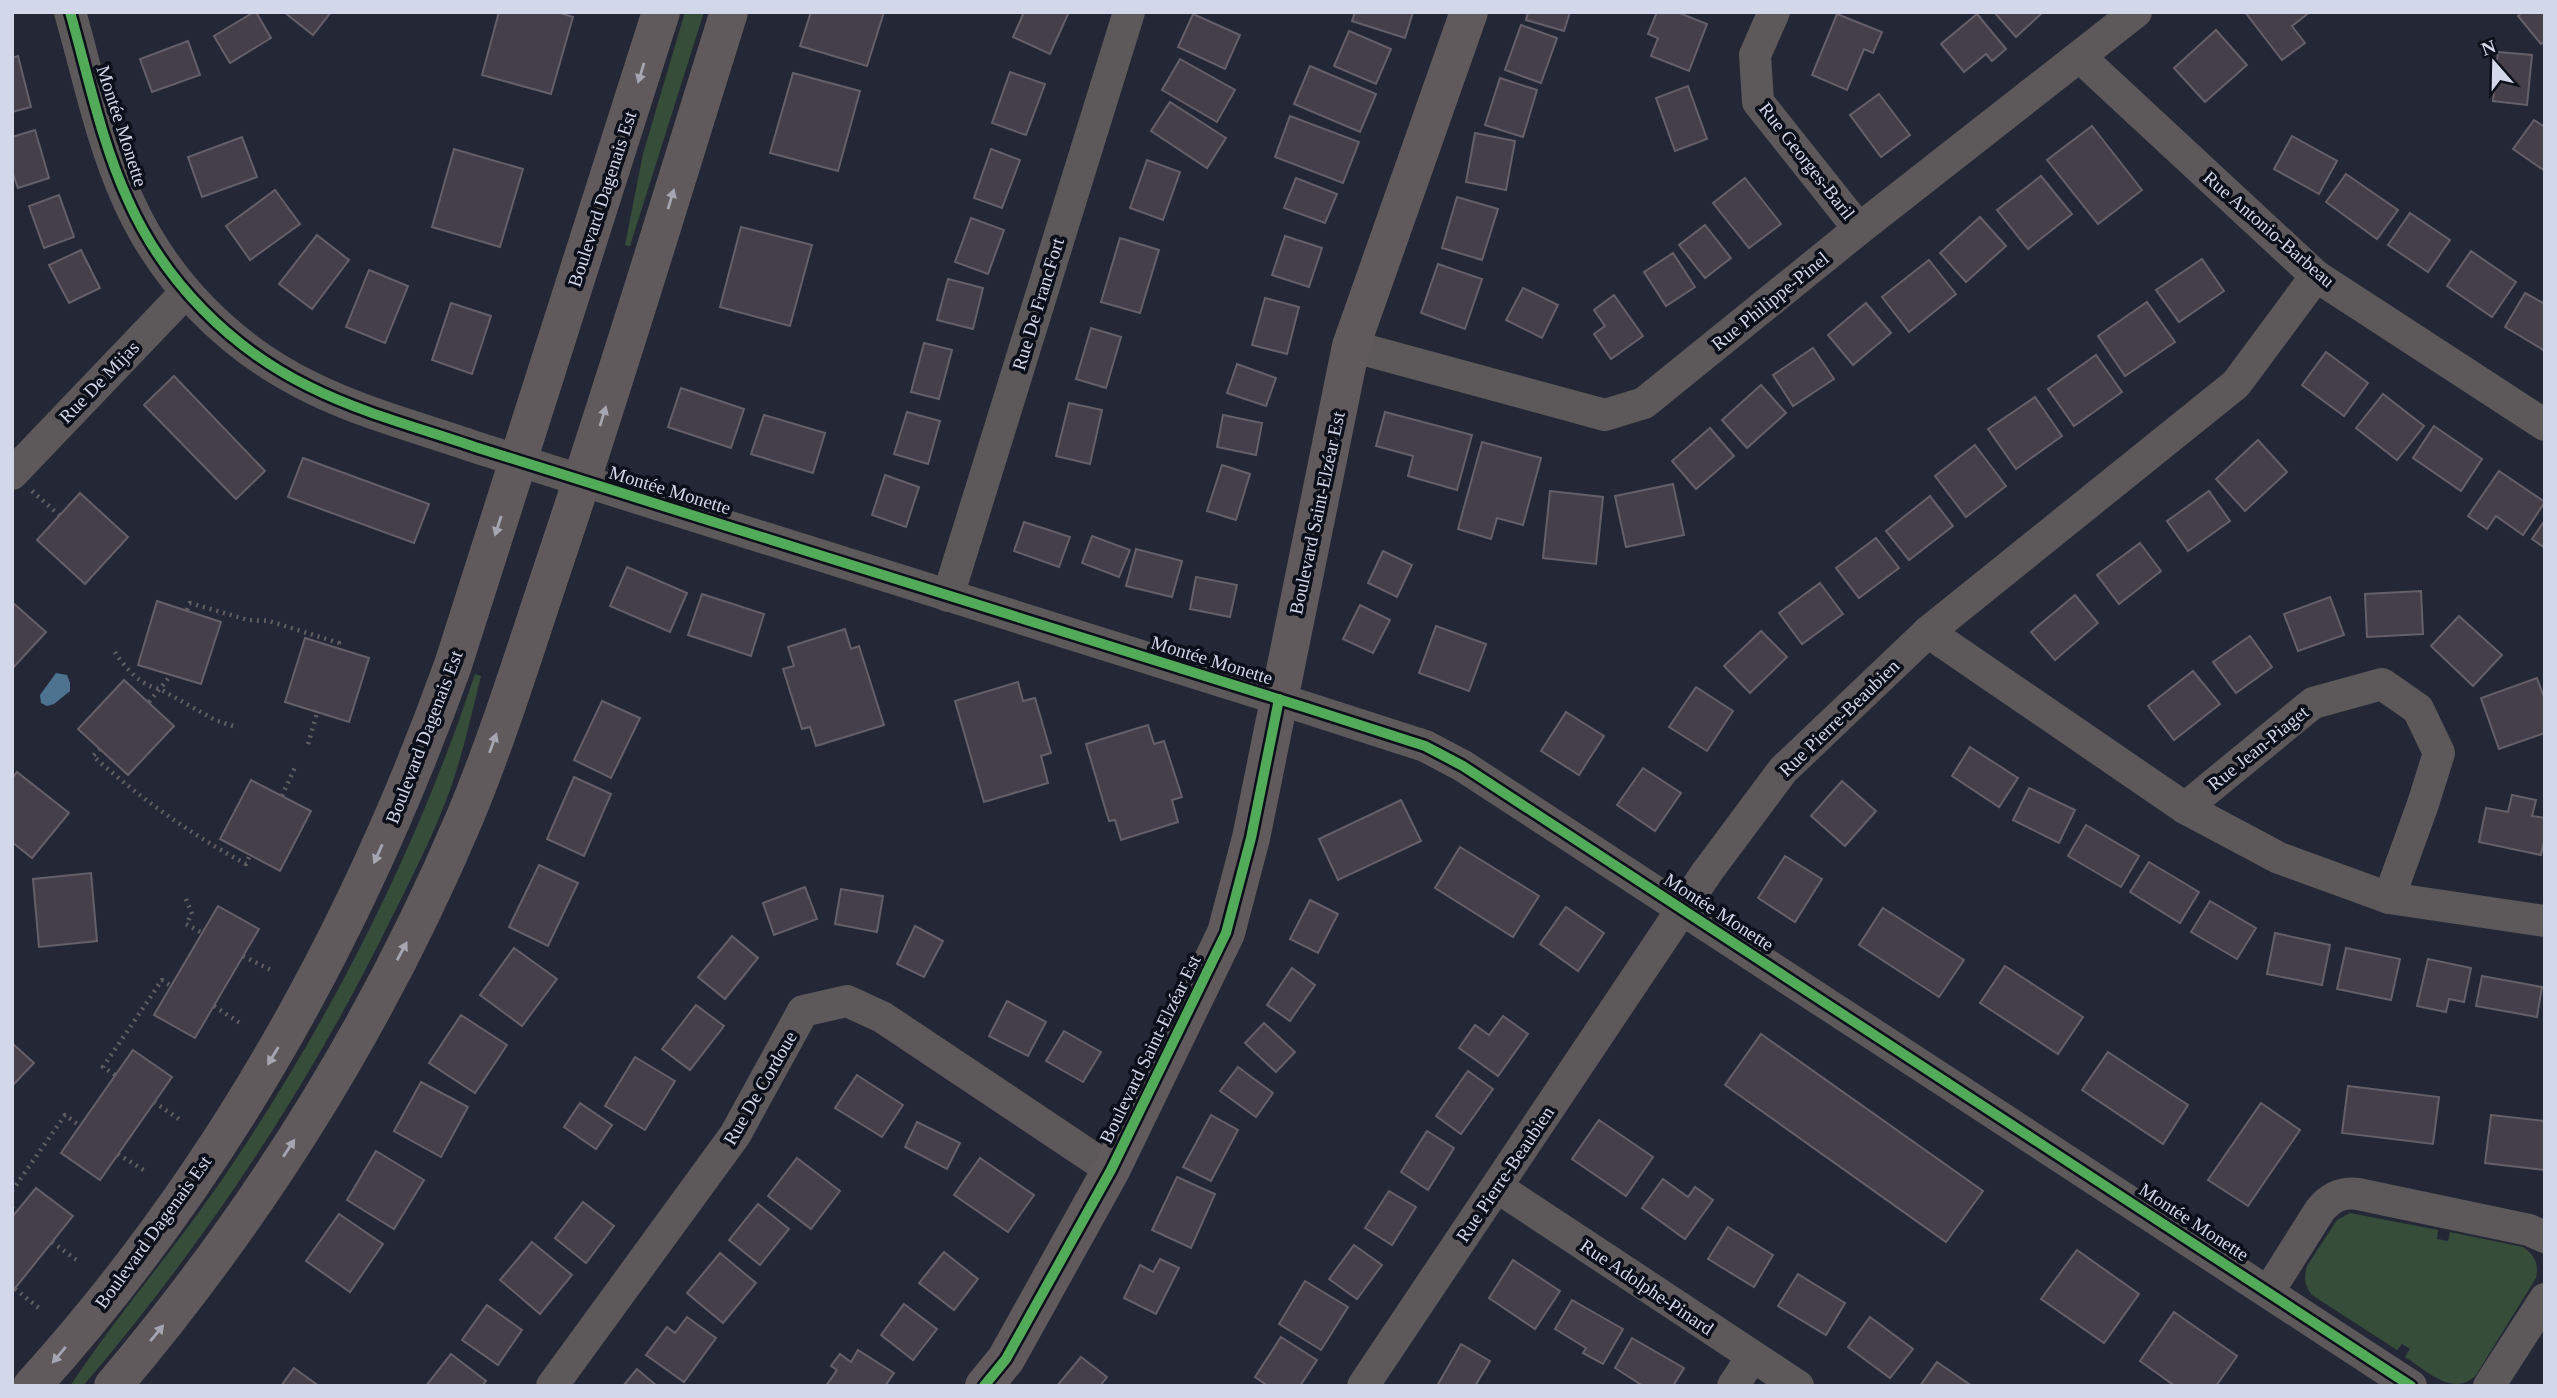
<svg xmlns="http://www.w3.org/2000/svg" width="2557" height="1398" viewBox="0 0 2557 1398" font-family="Georgia,serif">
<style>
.green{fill:#364e39}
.water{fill:#4d7390}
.building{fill:#453f49;stroke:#645f68;stroke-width:2}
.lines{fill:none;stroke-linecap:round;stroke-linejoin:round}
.path{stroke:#605e62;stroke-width:4.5;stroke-dasharray:2 5;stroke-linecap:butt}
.street{stroke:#5d585a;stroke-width:32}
.secondary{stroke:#615a5c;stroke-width:38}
.cycleway-casing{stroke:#0b0f1a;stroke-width:15}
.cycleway{stroke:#51ab58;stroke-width:10}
.oneway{fill:#a5a6b1}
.labels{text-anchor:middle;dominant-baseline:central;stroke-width:7;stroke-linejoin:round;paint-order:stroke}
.street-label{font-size:19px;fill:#d2d8e9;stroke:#0b0f1a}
</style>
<rect width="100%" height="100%" fill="#242836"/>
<!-- green -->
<g class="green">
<polygon points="685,12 704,12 630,246 625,245 643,154"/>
<path d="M475 674 481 676C472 712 464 749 452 784 436 830 413 875 391 919 309 1087 205 1243 83 1386H70C114 1320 166 1259 212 1194 323 1035 414 858 475 674Z"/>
<path d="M2350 1213 2438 1230 2437 1239 2448 1241 2450 1232 2523 1247C2535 1255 2539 1264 2536 1278L2476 1375C2453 1398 2428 1371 2405 1357L2410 1349 2402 1344 2397 1350 2312 1295C2304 1285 2304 1277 2307 1266L2337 1220Z"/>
</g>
<!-- water -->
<polygon class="water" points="56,673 67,675 70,683 70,691 54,704 47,706 41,703 40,695"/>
<!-- building -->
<g class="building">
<polygon points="254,12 256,12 271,38 230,63 214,36"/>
<polygon points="284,12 331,12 313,35"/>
<polygon points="499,12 557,12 573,17 551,94 482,75"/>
<polygon points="811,12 884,12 867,66 800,46"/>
<polygon points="1024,12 1069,12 1050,54 1013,37"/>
<polygon points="1355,12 1413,12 1405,38 1352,21"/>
<polygon points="1528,12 1570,12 1564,31 1526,20"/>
<polygon points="1657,12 1677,12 1707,24 1689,71 1651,56 1658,38 1648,34"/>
<polygon points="1994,12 2043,12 2016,37"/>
<polygon points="2245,12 2310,12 2292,26 2305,43 2282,60"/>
<polygon points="2522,12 2545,12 2545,41 2541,44 2518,16"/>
<polygon points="1193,14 1240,35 1225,69 1178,47"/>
<polygon points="1837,14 1882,32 1873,53 1864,49 1847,90 1812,75"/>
<polygon points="1977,14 2006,49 1992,61 1986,54 1964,72 1941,44"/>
<polygon points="1521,25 1557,38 1541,83 1505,70"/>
<polygon points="2216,30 2247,65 2205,102 2174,68"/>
<polygon points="1349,31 1391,49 1376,84 1334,66"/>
<polygon points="188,41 200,75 152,92 140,59"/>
<polygon points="2498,52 2532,55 2527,105 2493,101"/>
<polygon points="18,56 31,107 12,112 12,58"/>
<polygon points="1180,59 1235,90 1217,122 1162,90"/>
<polygon points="1310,66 1376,94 1360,132 1294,104"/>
<polygon points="1010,72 1045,84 1026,135 992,123"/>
<polygon points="793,73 860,91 838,171 770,153"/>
<polygon points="1500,78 1537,90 1523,137 1485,125"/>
<polygon points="1688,86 1707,139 1675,151 1656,98"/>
<polygon points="1879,94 1910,135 1881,157 1850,115"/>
<polygon points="1170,102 1226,138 1207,168 1151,131"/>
<polygon points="1290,116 1359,142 1343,183 1275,157"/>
<polygon points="2534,120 2545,127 2545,171 2513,149"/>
<polygon points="2092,126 2142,190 2098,224 2047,160"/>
<polygon points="35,130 49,178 18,188 12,171 12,137"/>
<polygon points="1475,133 1515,141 1506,190 1466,182"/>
<polygon points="2292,136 2337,161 2319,194 2274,169"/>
<polygon points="242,137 257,177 202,197 188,157"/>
<polygon points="454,149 523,169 500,247 432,227"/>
<polygon points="991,149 1020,160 1002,208 974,198"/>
<polygon points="1147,160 1180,172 1163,220 1130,208"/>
<polygon points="2346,174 2398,210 2377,239 2326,202"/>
<polygon points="2041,176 2072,214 2028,249 1997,210"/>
<polygon points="1296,178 1337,194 1325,223 1284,208"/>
<polygon points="1745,178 1781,224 1749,248 1713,203"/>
<polygon points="275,190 300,224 250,260 226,226"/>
<polygon points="59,195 74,237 44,248 29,206"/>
<polygon points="1457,197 1498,209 1482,260 1442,248"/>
<polygon points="2410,213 2450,240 2428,272 2388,245"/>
<polygon points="1980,217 2006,246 1966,282 1940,253"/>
<polygon points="971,218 1004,230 988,274 955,262"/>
<polygon points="1705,225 1731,258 1705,278 1679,245"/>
<polygon points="741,227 812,245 790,326 720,307"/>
<polygon points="317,235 349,260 312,309 279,284"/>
<polygon points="1285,236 1322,248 1309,287 1272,275"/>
<polygon points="1120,238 1159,250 1140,313 1101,302"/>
<polygon points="81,250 100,288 69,303 49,265"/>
<polygon points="2471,251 2516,282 2492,317 2447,286"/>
<polygon points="1673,253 1695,287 1666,306 1644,272"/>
<polygon points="2202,259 2224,291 2179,322 2156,290"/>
<polygon points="1929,260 1956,294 1909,332 1882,297"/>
<polygon points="1438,264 1482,279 1465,329 1421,313"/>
<polygon points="369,270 408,286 385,343 346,327"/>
<polygon points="948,279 983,288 973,329 937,320"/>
<polygon points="1523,288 1558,305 1542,338 1506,320"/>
<polygon points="2525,293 2545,304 2545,351 2505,327"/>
<polygon points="1614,295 1643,336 1611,359 1594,334 1605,326 1594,310"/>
<polygon points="1265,298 1299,307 1287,354 1252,345"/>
<polygon points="2147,302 2175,342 2125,376 2098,336"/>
<polygon points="451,303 491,316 472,374 432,360"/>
<polygon points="1866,303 1891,333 1853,365 1828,335"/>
<polygon points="1091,328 1121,337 1106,388 1076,379"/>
<polygon points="924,343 952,350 939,399 911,392"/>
<polygon points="1813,348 1834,379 1793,406 1773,375"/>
<polygon points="2326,352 2368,383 2344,416 2302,385"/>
<polygon points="2096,355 2122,392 2074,426 2048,389"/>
<polygon points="1237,364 1276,378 1266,406 1227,393"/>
<polygon points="174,376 265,471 236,499 144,405"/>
<polygon points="1761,385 1786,413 1747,448 1722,420"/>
<polygon points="681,388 744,409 731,448 668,427"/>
<polygon points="2383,394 2424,426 2397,460 2356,428"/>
<polygon points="2035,397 2062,436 2016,469 1988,429"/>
<polygon points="1069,403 1102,410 1090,464 1056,456"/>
<polygon points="907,412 940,421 928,464 894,454"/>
<polygon points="1385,412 1472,435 1457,490 1408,476 1413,456 1376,446"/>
<polygon points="764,415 825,433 813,473 751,454"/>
<polygon points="1223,415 1262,423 1256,455 1217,447"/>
<polygon points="2434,426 2482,459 2461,491 2413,458"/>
<polygon points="1710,428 1734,456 1696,489 1672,461"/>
<polygon points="2258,440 2287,472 2245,511 2216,479"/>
<polygon points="1482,442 1541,458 1523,525 1497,518 1491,539 1458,529"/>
<polygon points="1975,445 2006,486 1966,517 1935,476"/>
<polygon points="303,458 429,504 414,543 288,497"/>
<polygon points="1222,465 1250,474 1236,520 1207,511"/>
<polygon points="2499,471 2545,502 2523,535 2496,516 2487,529 2468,516"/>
<polygon points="885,475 919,487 906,527 872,515"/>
<polygon points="1673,484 1684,535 1626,547 1615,496"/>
<polygon points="1550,491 1603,497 1596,564 1543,558"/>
<polygon points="2209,491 2230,521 2188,551 2167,521"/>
<polygon points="80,493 128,537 85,584 37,540"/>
<polygon points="1930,496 1953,526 1909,560 1886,531"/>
<polygon points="2545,520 2545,548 2532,539"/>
<polygon points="1024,522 1070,537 1059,567 1014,551"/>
<polygon points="1092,536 1130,550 1119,577 1082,563"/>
<polygon points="1876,538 1899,568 1859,598 1836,568"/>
<polygon points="2140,543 2161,571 2119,604 2097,575"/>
<polygon points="1136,549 1182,561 1172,597 1126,586"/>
<polygon points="1383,551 1412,565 1397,597 1368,583"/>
<polygon points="627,567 687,593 670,632 610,606"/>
<polygon points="1196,577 1237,585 1230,617 1190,609"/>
<polygon points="1820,583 1843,614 1802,644 1779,613"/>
<polygon points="2421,591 2423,634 2367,637 2365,594"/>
<polygon points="702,594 764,614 751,656 688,635"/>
<polygon points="2075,595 2098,623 2055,660 2031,632"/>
<polygon points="2330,597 2344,635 2298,651 2284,614"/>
<polygon points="157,601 221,622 201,684 138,665"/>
<polygon points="12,602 46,632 12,669"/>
<polygon points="1360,605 1390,620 1373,653 1343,639"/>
<polygon points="2459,616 2502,655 2473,686 2431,646"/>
<polygon points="1436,626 1486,644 1469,691 1419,673"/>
<polygon points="845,629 851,649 859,646 884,725 816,746 810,727 802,729 783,669 794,666 788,647"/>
<polygon points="1761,631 1787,657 1750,693 1724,666"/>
<polygon points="2250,636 2272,667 2236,693 2213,662"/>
<polygon points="305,638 369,658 349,722 285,702"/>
<polygon points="2193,671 2220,704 2174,740 2148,706"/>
<polygon points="2537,678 2545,700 2545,733 2499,749 2481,698"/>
<polygon points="124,680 174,726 128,775 78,729"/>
<polygon points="1018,682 1023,701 1035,698 1051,753 1041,756 1048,783 984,802 955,701"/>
<polygon points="1696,687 1733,711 1707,751 1669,727"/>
<polygon points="602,701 640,718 611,778 574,760"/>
<polygon points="1566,712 1604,736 1579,775 1541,751"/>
<polygon points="1148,725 1154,744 1164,741 1182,797 1172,800 1178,822 1121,840 1115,820 1109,821 1086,744"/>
<polygon points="1970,747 2018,778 1999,807 1952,776"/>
<polygon points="1643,768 1681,793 1655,831 1617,805"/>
<polygon points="17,772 69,813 32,858 12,842 12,778"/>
<polygon points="574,777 611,794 584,856 547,839"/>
<polygon points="251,780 311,811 280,871 220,839"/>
<polygon points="1842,781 1876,811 1845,846 1811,816"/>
<polygon points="2029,788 2075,810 2059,843 2013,820"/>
<polygon points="2512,795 2536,800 2532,816 2545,818 2545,836 2541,855 2479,842 2486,808 2508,812"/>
<polygon points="1401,800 1421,841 1338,880 1319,839"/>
<polygon points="2086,825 2139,856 2121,887 2068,856"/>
<polygon points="1460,847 1539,896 1513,937 1435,888"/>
<polygon points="1785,856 1822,879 1795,922 1758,898"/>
<polygon points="2149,862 2199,892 2180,923 2130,892"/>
<polygon points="539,865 578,883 548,946 509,927"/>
<polygon points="91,873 97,941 39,947 33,879"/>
<polygon points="805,887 817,919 774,935 763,903"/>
<polygon points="841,889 883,896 877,932 835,924"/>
<polygon points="1310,900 1338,914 1318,953 1290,939"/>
<polygon points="2210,901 2256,928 2237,959 2191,932"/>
<polygon points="218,906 259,929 195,1038 154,1015"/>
<polygon points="1566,907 1604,933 1578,971 1540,944"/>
<polygon points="1883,908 1964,960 1939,997 1859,945"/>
<polygon points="915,926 943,941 924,977 897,964"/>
<polygon points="2275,933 2330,945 2322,985 2267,974"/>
<polygon points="732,936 758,958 725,999 698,977"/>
<polygon points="514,948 557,979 522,1026 480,995"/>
<polygon points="2346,948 2400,959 2391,1000 2337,989"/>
<polygon points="2428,959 2471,968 2464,1002 2449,999 2446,1012 2417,1006"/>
<polygon points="2005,966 2083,1017 2058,1054 1980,1003"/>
<polygon points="1292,968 1315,985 1290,1021 1267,1005"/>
<polygon points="2482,976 2542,987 2537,1017 2476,1006"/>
<polygon points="1007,1001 1046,1022 1028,1056 989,1036"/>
<polygon points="696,1005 724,1026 690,1070 662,1049"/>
<polygon points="461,1015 507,1045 475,1093 429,1063"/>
<polygon points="1503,1016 1528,1034 1498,1076 1459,1048 1475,1025 1489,1035"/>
<polygon points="1264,1023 1295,1052 1276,1072 1245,1043"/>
<polygon points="1064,1031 1101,1052 1083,1082 1046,1061"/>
<polygon points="1761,1034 1983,1191 1946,1242 1725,1085"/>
<polygon points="12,1043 34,1063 12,1086"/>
<polygon points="133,1050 172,1077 100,1180 61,1153"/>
<polygon points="2108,1052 2188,1105 2163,1144 2082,1090"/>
<polygon points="635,1057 675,1081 645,1130 605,1106"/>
<polygon points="1238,1067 1273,1093 1256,1117 1220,1091"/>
<polygon points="1468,1071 1493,1089 1461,1134 1436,1116"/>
<polygon points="857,1075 903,1105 882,1137 835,1108"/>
<polygon points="421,1082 468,1107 441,1157 394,1131"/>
<polygon points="2348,1086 2439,1097 2433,1144 2342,1133"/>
<polygon points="580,1103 612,1125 596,1149 564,1127"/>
<polygon points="2261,1103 2300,1130 2248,1206 2208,1180"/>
<polygon points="1211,1115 1238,1130 1211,1181 1183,1167"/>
<polygon points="2491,1115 2545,1121 2545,1170 2485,1163"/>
<polygon points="1599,1120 1653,1157 1626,1196 1572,1159"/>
<polygon points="917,1122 960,1143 947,1169 905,1147"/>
<polygon points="1427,1131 1454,1148 1428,1190 1401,1172"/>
<polygon points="376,1151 424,1180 394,1229 347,1200"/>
<polygon points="797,1158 840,1191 811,1229 768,1196"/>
<polygon points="980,1158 1034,1195 1008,1232 954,1195"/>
<polygon points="1177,1177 1215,1194 1191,1248 1152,1230"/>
<polygon points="1663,1179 1688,1197 1695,1187 1713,1200 1685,1239 1642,1208"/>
<polygon points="36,1188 73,1216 12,1292 12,1217"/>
<polygon points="1389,1191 1416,1207 1392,1245 1365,1228"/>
<polygon points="583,1202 614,1226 586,1263 555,1238"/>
<polygon points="758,1204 789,1229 760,1265 729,1240"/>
<polygon points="339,1214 383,1244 350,1292 306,1261"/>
<polygon points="1728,1227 1773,1255 1754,1287 1708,1259"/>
<polygon points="532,1242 572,1275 540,1314 500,1280"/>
<polygon points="1354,1245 1382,1265 1357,1299 1329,1279"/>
<polygon points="2077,1250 2139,1294 2104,1343 2041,1299"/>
<polygon points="944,1252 978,1279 954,1310 919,1283"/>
<polygon points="720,1253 756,1283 723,1323 687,1293"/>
<polygon points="1160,1259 1179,1268 1156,1314 1124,1298 1140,1265 1153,1272"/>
<polygon points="1513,1260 1560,1291 1535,1329 1489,1298"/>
<polygon points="1798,1274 1845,1303 1826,1335 1778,1306"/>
<polygon points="1305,1281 1348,1307 1321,1350 1279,1324"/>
<polygon points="1572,1300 1623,1329 1603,1364 1583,1353 1586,1348 1555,1329"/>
<polygon points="904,1304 937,1329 913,1360 881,1335"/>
<polygon points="487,1305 522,1330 498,1365 462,1340"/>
<polygon points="2174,1312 2237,1356 2216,1386 2175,1386 2140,1361"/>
<polygon points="687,1317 716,1338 684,1382 646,1355 667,1327 675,1333"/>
<polygon points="1870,1317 1913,1349 1890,1378 1848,1347"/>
<polygon points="1281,1337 1317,1360 1300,1386 1268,1386 1255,1377"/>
<polygon points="1632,1338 1684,1368 1673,1386 1643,1386 1615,1368"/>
<polygon points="1461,1344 1490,1361 1475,1386 1437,1386"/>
<polygon points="858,1350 894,1373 885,1386 826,1386 837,1370 831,1366 840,1354 851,1362"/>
<polygon points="451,1354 486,1381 482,1386 426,1386"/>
<polygon points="1081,1357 1107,1377 1100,1386 1057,1386"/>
<polygon points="1937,1362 1972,1386 1920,1386"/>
<polygon points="294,1368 319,1386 281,1386"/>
<polygon points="637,1369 657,1386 623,1386"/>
</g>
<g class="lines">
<!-- path -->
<g class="path">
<polyline points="32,491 59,515"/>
<polyline points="187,610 190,603 248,620 269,621 339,643 336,648"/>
<path d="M115 652C125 668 141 686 160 689L215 720 233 726"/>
<polyline points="149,702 171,675"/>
<polyline points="308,744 317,713"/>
<path d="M100 749 93 756C140 798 190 834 246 864L250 855"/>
<polyline points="282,796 296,765"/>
<polyline points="186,899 192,914 186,924 202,933"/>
<polyline points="243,956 271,970"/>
<polyline points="214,1006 240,1023"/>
<polyline points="115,1075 103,1067 162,980 171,986"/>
<polyline points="154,1102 179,1119"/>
<polyline points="118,1154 145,1171"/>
<polyline points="12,1191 65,1115 80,1126"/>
<polyline points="12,1208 17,1211"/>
<polyline points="52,1242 78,1261"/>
<polyline points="15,1289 39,1308"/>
</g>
<!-- street -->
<g class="street">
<path d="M70 12C88 75 101 141 128 200 164 281 230 348 310 387 362 413 420 428 475 447L1307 708 1425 746 1463 766 2411 1386"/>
<polyline points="1774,12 1755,55 1758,102 1859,229"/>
<polyline points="2080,57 2316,276 2545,425"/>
<polyline points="1351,346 1605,415 1644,403 1859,229 2136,12"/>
<polyline points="12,474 186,292"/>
<polyline points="948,596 1129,12"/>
<polyline points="1928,632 2185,808 2279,858 2389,898 2545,921"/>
<polyline points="2185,808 2313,703 2382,684 2418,709 2439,753 2423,804 2389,898"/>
<polyline points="1497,1187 1798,1386"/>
<path d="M2269 1291 2320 1210C2331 1197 2342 1192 2358 1194L2529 1230 2545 1237"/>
<polyline points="552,1386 735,1135 803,1011 847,1001 882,1017 1111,1170"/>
<polyline points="1363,1386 1707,872 1783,770 1928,632 2236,384 2316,276"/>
<polyline points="1733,1386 1752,1357"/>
<polyline points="2489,1386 2545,1299"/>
</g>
<!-- secondary -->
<g class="secondary">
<path d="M32 1386C222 1176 358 930 453 665L661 12"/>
<path d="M113 1386C258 1215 378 1023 465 817 500 733 527 644 556 558 617 377 672 194 729 12"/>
<polyline points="984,1386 1006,1359 1111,1170 1226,933 1251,838 1351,346 1469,12"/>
</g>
<!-- cycleway casing -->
<g class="cycleway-casing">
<g id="cycleway">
<path d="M70 12C88 75 101 141 128 200 164 281 230 348 310 387 362 413 420 428 475 447L1307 708 1425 746 1463 766 2411 1386"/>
<polyline points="984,1386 1006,1359 1111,1170 1226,933 1251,838 1279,699"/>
</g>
</g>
<!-- cycleway -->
<use href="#cycleway" class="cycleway"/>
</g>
<!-- one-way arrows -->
<defs><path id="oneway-solid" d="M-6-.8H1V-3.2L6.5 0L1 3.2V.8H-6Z" transform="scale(1.75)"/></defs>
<g class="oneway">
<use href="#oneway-solid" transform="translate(641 73) rotate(107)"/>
<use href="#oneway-solid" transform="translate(671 199) rotate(-73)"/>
<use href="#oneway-solid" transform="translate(603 416) rotate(-73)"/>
<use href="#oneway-solid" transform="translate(498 526) rotate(108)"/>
<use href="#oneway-solid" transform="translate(493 743) rotate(-70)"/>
<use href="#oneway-solid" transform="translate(378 854) rotate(114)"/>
<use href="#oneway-solid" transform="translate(402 951) rotate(-62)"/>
<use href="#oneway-solid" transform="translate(273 1056) rotate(121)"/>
<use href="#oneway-solid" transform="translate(289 1148) rotate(-57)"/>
<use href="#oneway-solid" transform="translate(157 1333) rotate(-51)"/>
<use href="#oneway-solid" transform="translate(59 1355) rotate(130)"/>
</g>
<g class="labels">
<!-- street labels -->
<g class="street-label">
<text transform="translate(122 126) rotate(72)">Montée Monette</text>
<text transform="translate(1807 161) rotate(52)">Rue Georges-Baril</text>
<text transform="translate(602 199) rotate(-72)">Boulevard Dagenais Est</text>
<text transform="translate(2269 229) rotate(41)">Rue Antonio-Barbeau</text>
<text transform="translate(1770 301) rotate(-39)">Rue Philippe-Pinel</text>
<text transform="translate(1038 304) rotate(-73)">Rue De FrancFort</text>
<text transform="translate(99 382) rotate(-46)">Rue De Mijas</text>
<text transform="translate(670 490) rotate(17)">Montée Monette</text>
<text transform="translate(1317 513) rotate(-78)">Boulevard Saint-Elzéar Est</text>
<text transform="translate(1212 660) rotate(17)">Montée Monette</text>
<text transform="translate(1839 718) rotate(-44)">Rue Pierre-Beaubien</text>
<text transform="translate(424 737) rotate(-69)">Boulevard Dagenais Est</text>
<text transform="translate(2258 748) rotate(-39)">Rue Jean-Piaget</text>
<text transform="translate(1719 912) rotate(33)">Montée Monette</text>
<text transform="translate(1150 1049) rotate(-64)">Boulevard Saint-Elzéar Est</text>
<text transform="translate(760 1088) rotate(-60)">Rue De Cordoue</text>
<text transform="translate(1505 1174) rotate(-56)">Rue Pierre-Beaubien</text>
<text transform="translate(2194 1222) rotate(33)">Montée Monette</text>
<text transform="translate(153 1232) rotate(-54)">Boulevard Dagenais Est</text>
<text transform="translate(1647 1287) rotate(34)">Rue Adolphe-Pinard</text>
</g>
</g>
<!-- border -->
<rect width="2557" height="1398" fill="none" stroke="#d2d8e9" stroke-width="28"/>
<!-- north arrow -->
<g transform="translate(2494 63) rotate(340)" stroke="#0b0f1a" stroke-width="5" paint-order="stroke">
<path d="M0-5L12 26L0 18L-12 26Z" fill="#d2d8e9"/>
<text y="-10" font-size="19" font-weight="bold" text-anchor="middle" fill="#d2d8e9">N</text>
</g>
</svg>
